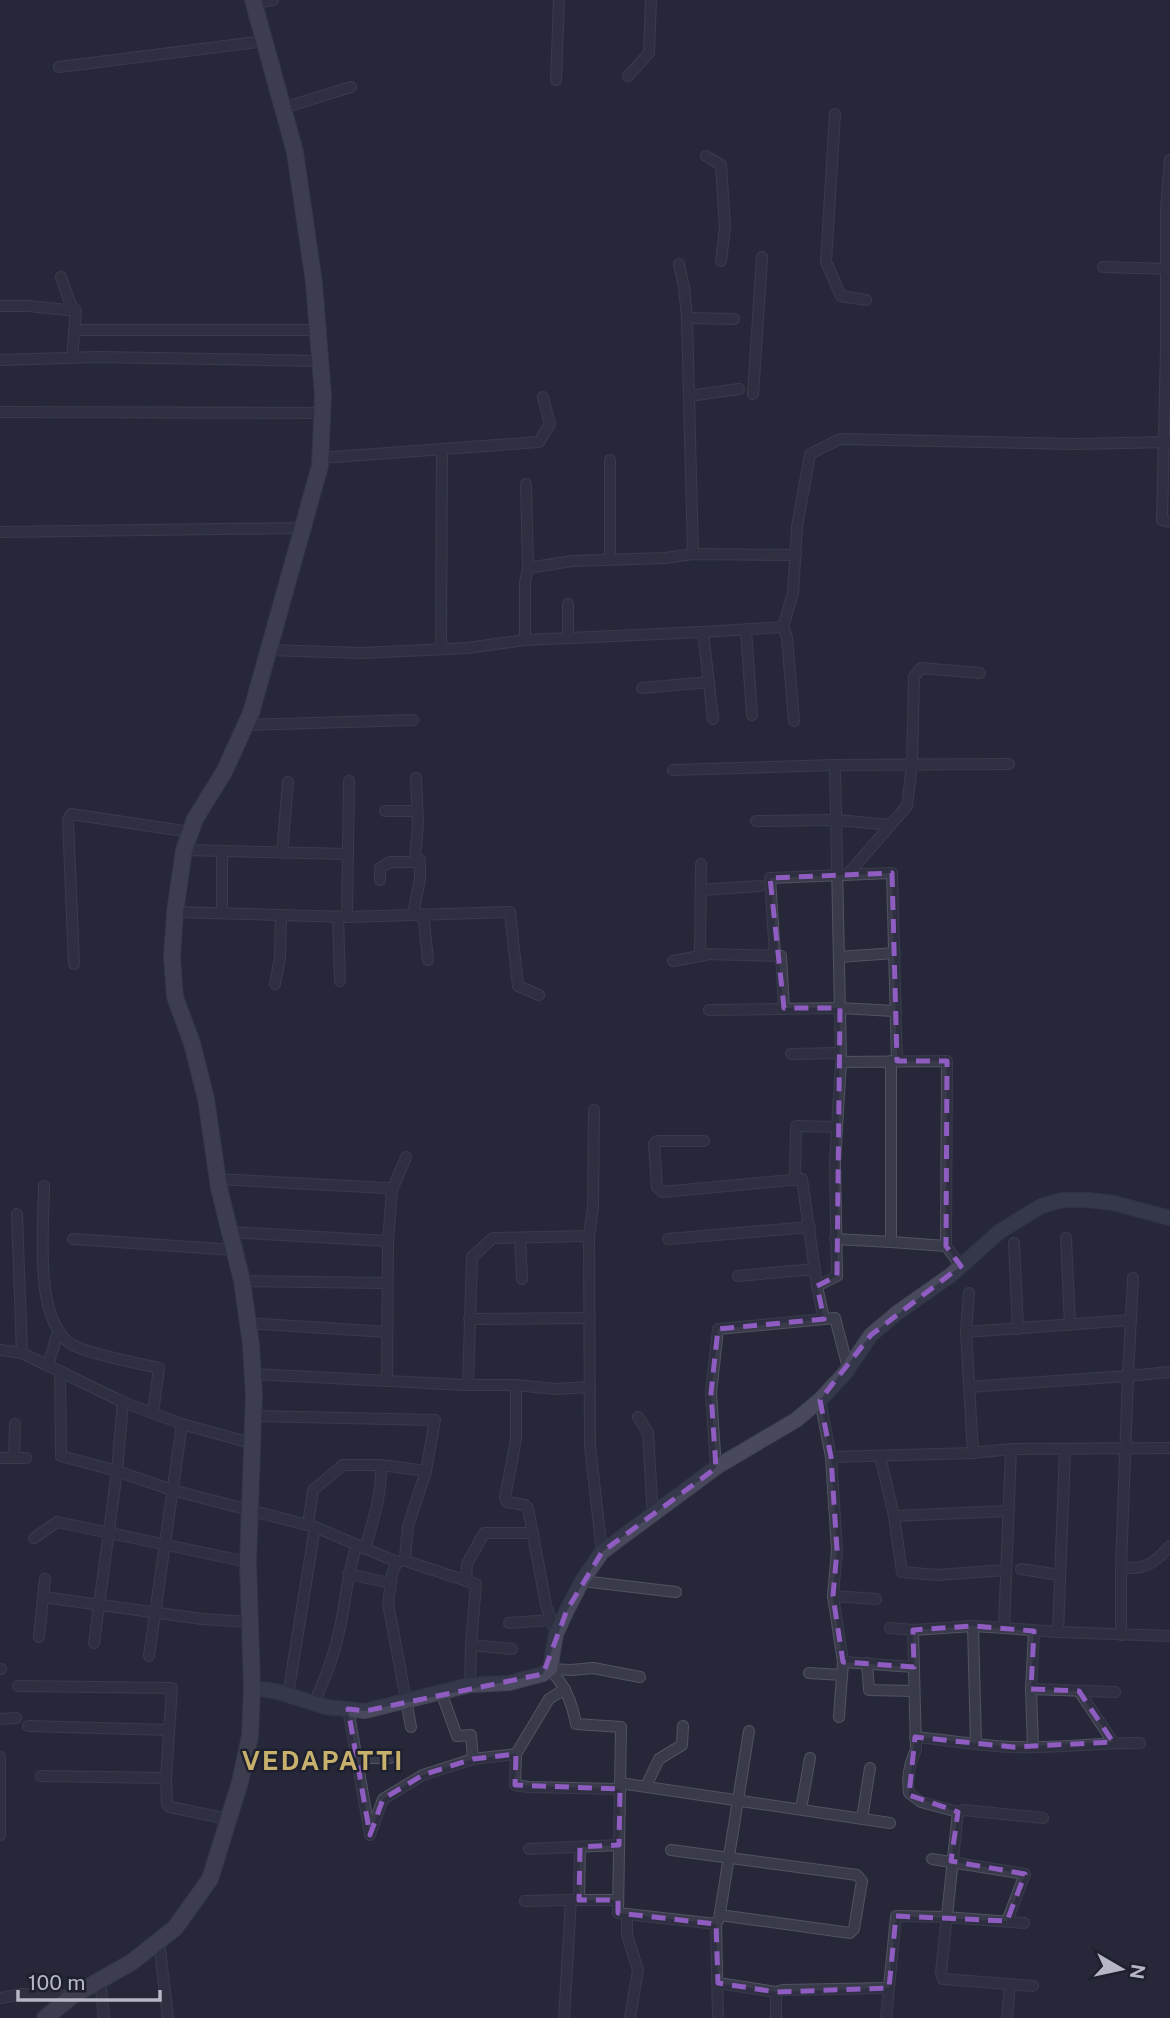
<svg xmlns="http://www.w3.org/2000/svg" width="1170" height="2018" viewBox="0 0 1170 2018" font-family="'Public Sans',sans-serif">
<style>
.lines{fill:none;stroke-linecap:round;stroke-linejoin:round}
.street-casing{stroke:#515362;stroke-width:12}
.secondary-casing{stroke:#424453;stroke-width:16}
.primary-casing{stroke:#424453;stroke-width:18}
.street{stroke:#393b4a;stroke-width:10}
.secondary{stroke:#48495d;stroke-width:14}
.primary{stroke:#575a6a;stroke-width:16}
.marked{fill:none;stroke:#8f5cc1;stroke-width:5;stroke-dasharray:14 9;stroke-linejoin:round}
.labels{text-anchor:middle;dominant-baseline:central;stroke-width:5;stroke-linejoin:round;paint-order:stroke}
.district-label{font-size:26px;font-weight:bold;letter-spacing:2px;fill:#c8b16d;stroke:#1e202f}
</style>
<rect width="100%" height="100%" fill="#26283a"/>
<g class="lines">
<!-- street casing -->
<g class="street-casing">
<g id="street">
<polyline points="254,3 273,0"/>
<polyline points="59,67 265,41"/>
<polyline points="628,76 649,53 651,0"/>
<polyline points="556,80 559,0"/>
<polyline points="283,108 351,87"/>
<polyline points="835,114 826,262 841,296 866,300"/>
<polyline points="706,156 721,165 725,227 721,261"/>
<polyline points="1170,160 1166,208 1166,347 1162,520 1170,522"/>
<polyline points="679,264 684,287 687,318 693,554"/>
<polyline points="1103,267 1170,269"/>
<polyline points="61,277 70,303 76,311 72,358"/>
<polyline points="0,306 29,306 76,311"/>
<polyline points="687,318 734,319"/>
<polyline points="74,330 317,330"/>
<polyline points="0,360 98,357 320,361"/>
<polyline points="753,394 762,257"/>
<polyline points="689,396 739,389"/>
<polyline points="0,412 322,413"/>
<polyline points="320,458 539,442 550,424 543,397"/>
<polyline points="610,460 610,559"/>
<polyline points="526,484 528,568"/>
<polyline points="0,532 302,528"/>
<polyline points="568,604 568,638"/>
<polyline points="746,630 752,715"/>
<polyline points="525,640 525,583 528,568 572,561 665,558 693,554 796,555"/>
<polyline points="441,649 442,449"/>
<polyline points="267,650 362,653 467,648 525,640 703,632"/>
<polyline points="642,688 709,682"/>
<polyline points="713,719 703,632 783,627"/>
<polyline points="794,721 787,637 783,627 793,593 797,527 810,454 840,439 1075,444 1170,442"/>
<polyline points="245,725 413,720"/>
<polyline points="673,770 835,765"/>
<polyline points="385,811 417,811"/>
<polyline points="756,821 837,820 891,825"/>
<polyline points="184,850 348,854"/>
<polyline points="222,851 222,913"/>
<polyline points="282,853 288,782"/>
<polyline points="701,864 700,950 702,954 781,956 784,1008"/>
<polyline points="848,874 907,806 912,765 914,677 921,668 980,673"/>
<polyline points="380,880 380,868 390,862 420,862"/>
<polyline points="701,890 760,886"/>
<polyline points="175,912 347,917 510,912 518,986 539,995"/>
<polyline points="413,914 420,879 420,860 415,858 418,824 416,778"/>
<polyline points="420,914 424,922 428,960"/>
<polyline points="338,916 340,981"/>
<polyline points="347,917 349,781"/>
<polyline points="775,956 770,878 892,873 897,1061"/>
<polyline points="839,957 895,953"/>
<polyline points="673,961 705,955"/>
<polyline points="74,964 68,820 71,814 190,832"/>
<polyline points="275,984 280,958 281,915"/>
<polyline points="709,1010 840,1008 894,1011"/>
<polyline points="791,1054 840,1053"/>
<polyline points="841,1062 947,1061 946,1246 891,1242 891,1061"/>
<polyline points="594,1110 593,1208 589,1236 590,1446 602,1552"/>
<polyline points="704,1141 657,1141 654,1144 657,1187 662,1192 802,1179 817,1286 824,1319"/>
<polyline points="217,1179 386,1188 392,1190 388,1241 387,1381"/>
<polyline points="795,1179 796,1126 837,1127"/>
<path d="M44 1186C44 1228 33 1318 71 1344 84 1353 141 1364 159 1368L153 1413"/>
<polyline points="392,1190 406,1157"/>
<polyline points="17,1214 22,1353"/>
<polyline points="230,1232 388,1241"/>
<polyline points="520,1238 522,1279"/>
<polyline points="1066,1238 1070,1325"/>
<polyline points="73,1239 234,1250"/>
<polyline points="668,1239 810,1227"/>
<polyline points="835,1239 891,1242"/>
<polyline points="1014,1243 1018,1329"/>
<polyline points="946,1246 961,1266"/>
<polyline points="738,1276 815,1269"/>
<polyline points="242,1281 387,1283"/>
<polyline points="817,1286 837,1276 835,1162 841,1062 835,765 1009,764"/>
<polyline points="969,1293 966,1332 973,1453"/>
<polyline points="469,1319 590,1318"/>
<polyline points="248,1323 387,1332"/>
<polyline points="966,1332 1131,1320"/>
<polyline points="0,1350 22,1353 123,1402 182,1424 254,1444"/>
<polyline points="48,1365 58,1332"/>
<polyline points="60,1371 61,1456 117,1471 172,1490 315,1527 397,1562"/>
<polyline points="253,1374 466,1385 516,1385 555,1389 590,1387"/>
<polyline points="468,1384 472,1257 493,1238 589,1236"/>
<polyline points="516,1385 516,1439 505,1498 507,1502 525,1505 528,1508 546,1605 556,1634"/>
<polyline points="969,1387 1128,1376 1133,1278"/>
<polyline points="820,1400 831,1457 837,1550 833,1596 843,1662 839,1717"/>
<polyline points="254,1416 435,1420 426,1471 408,1526 405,1557 403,1560 397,1562 392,1574 388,1603 411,1727"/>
<polyline points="638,1417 648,1433 653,1516"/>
<polyline points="1011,1449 1004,1628 1058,1632 1065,1450"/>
<polyline points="880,1456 894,1516 902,1572 937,1575 1005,1570"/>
<polyline points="831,1457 973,1453 1011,1449 1170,1448"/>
<polyline points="0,1458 26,1458"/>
<polyline points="14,1458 15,1424"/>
<polyline points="716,1468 711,1393 718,1329 835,1318 848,1368"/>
<polyline points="894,1516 1007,1511"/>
<polyline points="308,1525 313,1490 343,1465 381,1465 426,1471"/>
<polyline points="34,1538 57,1522 248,1562"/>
<path d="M365 1549C373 1521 382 1494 381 1465"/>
<polyline points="403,1560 476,1584 471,1645 470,1685"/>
<path d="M1121 1567C1144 1571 1155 1563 1170 1546"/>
<polyline points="1021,1569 1060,1575"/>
<polyline points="348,1574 390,1583"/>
<polyline points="466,1581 467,1564 484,1533 533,1533"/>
<polyline points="582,1581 676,1592"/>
<polyline points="833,1596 876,1599"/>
<polyline points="43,1597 45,1579"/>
<polyline points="509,1623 551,1620"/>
<polyline points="973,1626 976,1743"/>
<polyline points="890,1628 913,1630"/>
<path d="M1004 1628 973 1626 913 1630 916 1750C909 1764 907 1778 909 1793L921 1802 958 1812 964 1810 1043 1818"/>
<polyline points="1058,1632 1170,1636"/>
<polyline points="1121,1635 1121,1567 1128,1376 1170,1372"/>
<polyline points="39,1637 43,1597 202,1619 250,1622"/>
<polyline points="94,1643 117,1471 123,1402"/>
<polyline points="471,1645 512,1649"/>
<polyline points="149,1656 182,1424"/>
<polyline points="843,1662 914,1667"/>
<polyline points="867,1663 869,1690 914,1691"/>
<polyline points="0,1669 1,1669"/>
<path d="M550 1669C565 1686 572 1702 576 1724L621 1727 618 1913 716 1924"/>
<polyline points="550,1669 571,1670 593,1668 640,1677"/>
<polyline points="809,1673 842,1675"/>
<polyline points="18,1686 172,1688 166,1778 167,1804 170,1807 228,1819"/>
<polyline points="1031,1689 1115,1692"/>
<polyline points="1079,1691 1113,1742"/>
<polyline points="441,1692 457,1736 471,1735 473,1759"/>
<polyline points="288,1695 315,1527"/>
<path d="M314 1703C324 1681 333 1659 338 1636 346 1606 346 1575 357 1545"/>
<polyline points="348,1709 370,1834"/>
<polyline points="0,1719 16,1718"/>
<polyline points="28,1726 169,1730"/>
<path d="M915 1737C948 1740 981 1746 1014 1747 1056 1749 1098 1742 1140 1743"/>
<polyline points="1033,1747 1031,1689 1034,1631"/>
<polyline points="516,1754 515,1785 528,1787 620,1789"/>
<polyline points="0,1757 0,1835"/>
<polyline points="357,1758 390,1758"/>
<polyline points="41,1776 166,1778"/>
<polyline points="620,1783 890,1823"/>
<polyline points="646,1786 659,1759 682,1745 683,1726"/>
<polyline points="801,1809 810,1758"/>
<polyline points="958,1812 941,1972 943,1979 1033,1986"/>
<polyline points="862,1819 870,1768"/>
<polyline points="370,1835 383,1799 423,1775 473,1759 516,1754 549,1699 565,1689"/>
<polyline points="529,1849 619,1845"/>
<polyline points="671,1850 857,1875 862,1881 854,1929 850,1933 720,1915"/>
<polyline points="932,1859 1025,1874 1007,1921"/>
<polyline points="579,1900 580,1847"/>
<polyline points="525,1901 571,1900"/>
<polyline points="627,1914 627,1935 638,1970 630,2018"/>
<polyline points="159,1941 168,2018"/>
<polyline points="100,1979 104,2018"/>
<polyline points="718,1983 776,1992"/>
<polyline points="0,1998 22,1994 72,1996"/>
<polyline points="564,2018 571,1900 618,1900"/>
<polyline points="718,2018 716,1924 719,1919 749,1731"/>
<polyline points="776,2018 776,1992 783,1990 889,1988"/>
<polyline points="886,2018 896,1916 945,1917 1024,1923"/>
<polyline points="1007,2018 1010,1984"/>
</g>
</g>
<!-- secondary casing -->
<g class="secondary-casing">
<polyline id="secondary" points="252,1688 275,1691 326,1707 365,1711 470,1685 509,1683 543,1674 550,1669 556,1634 567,1610 582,1581 602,1552 718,1466 796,1420 820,1400 845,1373 871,1335 897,1313 951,1275 999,1232 1041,1206 1063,1200 1088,1200 1114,1203 1170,1218"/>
</g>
<!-- primary casing -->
<g class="primary-casing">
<polyline id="primary" points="45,2018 72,1996 132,1962 175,1928 210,1879 240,1782 250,1736 252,1688 248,1562 254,1394 251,1345 242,1281 219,1188 206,1099 192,1043 175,997 172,958 175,912 184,850 195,819 224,772 251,713 320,466 323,396 314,283 295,152 253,0"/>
</g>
<!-- street -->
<use href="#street" class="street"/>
<!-- secondary -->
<use href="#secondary" class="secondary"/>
<!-- primary -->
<use href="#primary" class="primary"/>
</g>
<!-- marked area -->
<path d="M0 0H1170V2018H0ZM892 873 897 1061H947L946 1246 961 1266 871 1335 820 1400 831 1457 837 1550 833 1596 843 1662 914 1667 913 1630 973 1626 1034 1631 1031 1689 1079 1691 1113 1742 1013 1747 915 1737 909 1795 958 1812 951 1861 1025 1874 1007 1921 896 1916 889 1988 776 1992 718 1983 716 1924 618 1913V1900H579L580 1847 619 1845 620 1789 515 1785 516 1754 473 1759 423 1775 383 1799 370 1835 348 1709 365 1711 543 1674 567 1610 602 1552 716 1468 711 1393 718 1329 824 1319 817 1286 837 1276 840 1008H784L770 878Z" fill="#26283a" fill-opacity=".55" fill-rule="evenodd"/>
<path class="marked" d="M892 873 897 1061H947L946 1246 961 1266 871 1335 820 1400 831 1457 837 1550 833 1596 843 1662 914 1667 913 1630 973 1626 1034 1631 1031 1689 1079 1691 1113 1742 1013 1747 915 1737 909 1795 958 1812 951 1861 1025 1874 1007 1921 896 1916 889 1988 776 1992 718 1983 716 1924 618 1913V1900H579L580 1847 619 1845 620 1789 515 1785 516 1754 473 1759 423 1775 383 1799 370 1835 348 1709 365 1711 543 1674 567 1610 602 1552 716 1468 711 1393 718 1329 824 1319 817 1286 837 1276 840 1008H784L770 878Z"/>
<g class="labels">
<!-- district labels -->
<g class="district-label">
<text x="323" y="1760">VEDAPATTI</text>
</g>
</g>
<!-- north arrow -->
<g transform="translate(1121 1969) rotate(99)" stroke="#1e202f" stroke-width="5" paint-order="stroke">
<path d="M0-5L12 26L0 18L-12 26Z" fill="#b5b6c6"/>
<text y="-10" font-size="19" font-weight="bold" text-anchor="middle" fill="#b5b6c6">N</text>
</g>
<!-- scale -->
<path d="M18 1990v10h142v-10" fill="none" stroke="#b5b6c6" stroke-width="3.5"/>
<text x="28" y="1990" font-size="21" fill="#b5b6c6" stroke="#1e202f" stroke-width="5" paint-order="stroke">100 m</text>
</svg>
